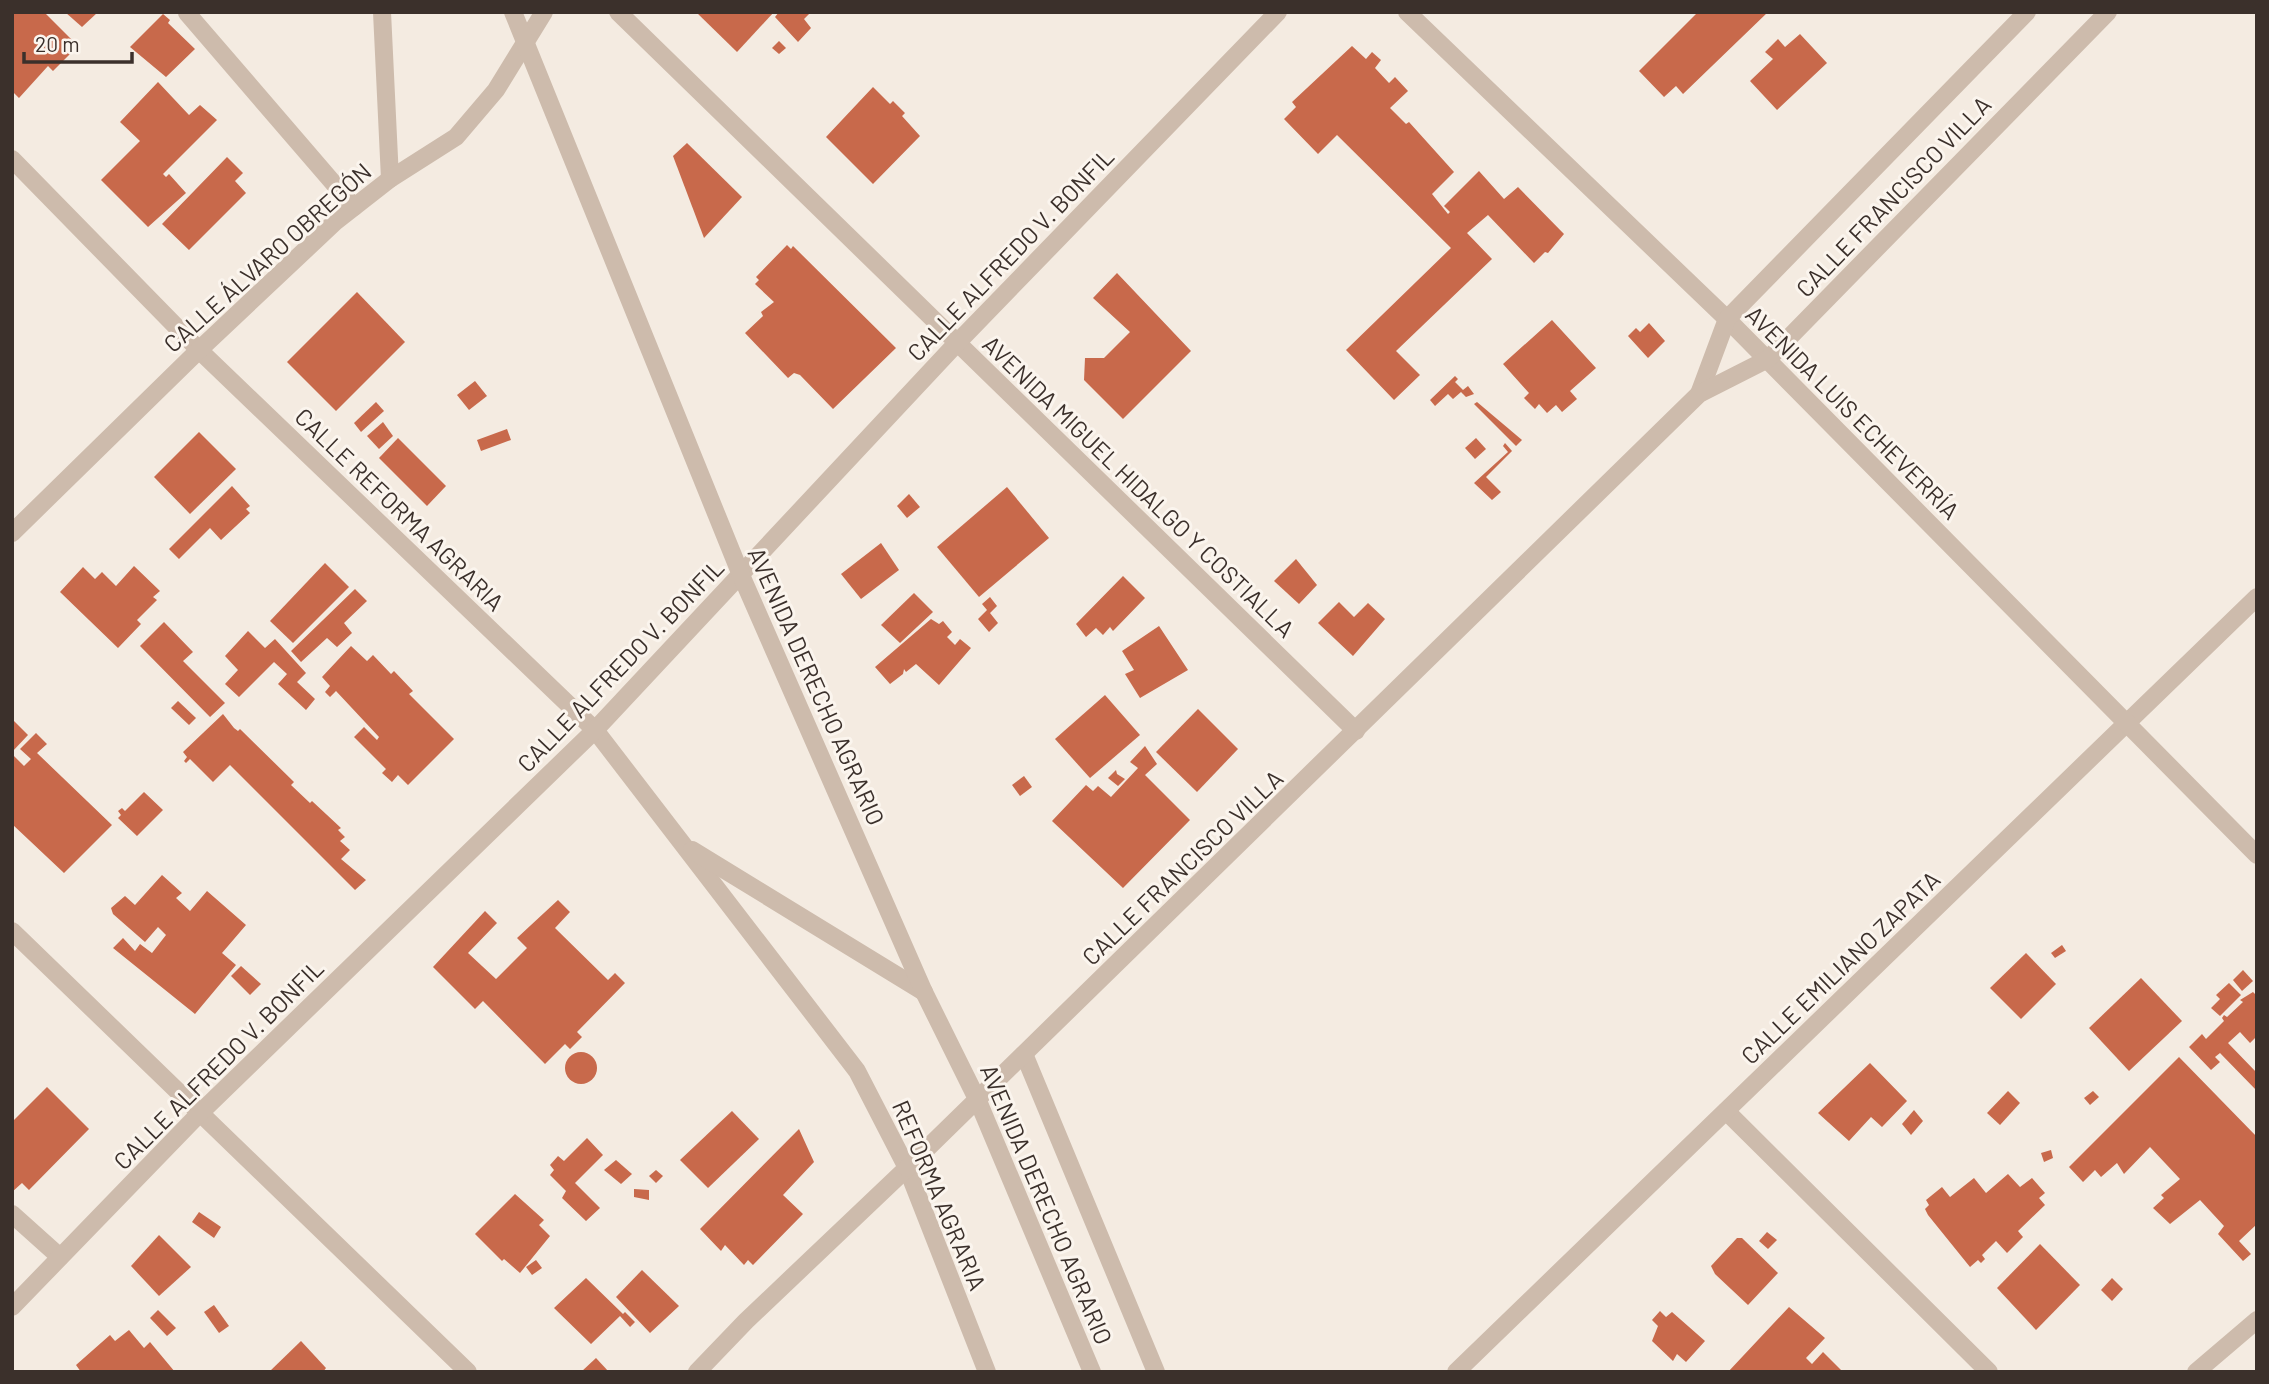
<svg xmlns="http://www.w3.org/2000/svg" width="2269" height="1384" viewBox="0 0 2269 1384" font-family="Barlow,sans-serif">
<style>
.building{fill:#c8694b}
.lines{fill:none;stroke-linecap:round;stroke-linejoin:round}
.service{stroke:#cdbbac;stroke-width:18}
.minor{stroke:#cdbbac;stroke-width:18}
.tertiary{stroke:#cdbbac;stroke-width:18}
.labels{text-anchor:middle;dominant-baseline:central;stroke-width:6;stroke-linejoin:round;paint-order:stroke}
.street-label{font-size:24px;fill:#3b302b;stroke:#fbf5ee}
</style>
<rect width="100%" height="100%" fill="#f4ebe1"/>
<!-- building -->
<g class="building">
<polygon points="12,12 44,12 78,46 53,71 48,66 19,98 12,91"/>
<polygon points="65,12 98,12 82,27"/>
<polygon points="696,12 774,12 737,52"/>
<polygon points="779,12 811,12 804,19 811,28 798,42 775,17"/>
<polygon points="1698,12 1768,12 1683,94 1676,86 1664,97 1639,71"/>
<polygon points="163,14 170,20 168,23 195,49 166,77 130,47"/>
<polygon points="1800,34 1827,63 1777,110 1750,81 1773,59 1765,52 1778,39 1785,47"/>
<polygon points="779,41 786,48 779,54 772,48"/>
<polygon points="1352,46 1366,59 1372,52 1381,60 1375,68 1389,83 1395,77 1408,91 1390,108 1406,124 1409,122 1454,172 1432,194 1448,214 1450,212 1444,206 1479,171 1504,199 1518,187 1564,234 1548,253 1545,252 1534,263 1488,215 1467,233 1492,259 1396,351 1420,375 1394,400 1346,350 1451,248 1337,135 1318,154 1284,119 1296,107 1292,102"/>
<polygon points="158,82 189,115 200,105 217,120 163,174 166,177 169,174 186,193 148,227 101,180 140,141 120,122"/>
<polygon points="873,87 890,104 893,101 905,113 902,116 920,136 873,184 826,137"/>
<polygon points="687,143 742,197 704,238 673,156"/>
<polygon points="227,157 243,173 235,181 246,193 189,250 162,224"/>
<polygon points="787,245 791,249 793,246 896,348 833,409 800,375 794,373 788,378 745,333 763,316 761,312 774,302 755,284 759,280 756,277"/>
<polygon points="1117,273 1191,351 1123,419 1084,380 1085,358 1104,358 1130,332 1093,298"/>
<polygon points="357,292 405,342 336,411 287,362"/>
<polygon points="1552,320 1596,368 1570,391 1577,399 1562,412 1556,405 1547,413 1539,404 1535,409 1524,398 1529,393 1503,364"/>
<polygon points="1649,323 1665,341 1648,358 1628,336 1636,328 1640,332"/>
<polygon points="1455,376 1458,379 1455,382 1463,390 1468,386 1474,394 1466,397 1461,392 1453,399 1448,394 1435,406 1430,400"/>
<polygon points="475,381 487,396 469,410 457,395"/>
<polygon points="376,402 384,411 361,432 354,423"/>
<polygon points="1477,402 1522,440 1516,446 1474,404"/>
<polygon points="383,422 393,436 379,449 367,436"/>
<polygon points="507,429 511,440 481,451 477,440"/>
<polygon points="199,432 236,469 190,514 154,477"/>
<polygon points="398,438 446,486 427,506 379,458"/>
<polygon points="1476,438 1486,449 1475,459 1465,448"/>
<polygon points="1505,443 1512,451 1486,477 1501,492 1492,500 1474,483 1508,452 1503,446"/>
<polygon points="232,486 250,506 246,509 250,513 221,540 210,528 179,559 169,549"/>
<polygon points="1007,487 1049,538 979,597 937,547"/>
<polygon points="909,494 920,507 907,518 897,506"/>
<polygon points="881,543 899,570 861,599 841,574"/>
<polygon points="1296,559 1317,585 1299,604 1274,581"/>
<polygon points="325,563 349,587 293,643 270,621"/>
<polygon points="134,566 160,591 153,597 157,600 137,620 141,624 118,648 60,592 83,567 95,579 102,572 116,586"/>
<polygon points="1123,576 1145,598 1113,631 1110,627 1103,635 1096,628 1086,637 1076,624"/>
<polygon points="355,589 367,601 344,623 352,633 337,647 327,638 301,662 291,651"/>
<polygon points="914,593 933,612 900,643 881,625"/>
<polygon points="990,597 997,606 990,613 998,623 989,632 978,619 987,610 982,604"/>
<polygon points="1339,602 1354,617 1368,603 1385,619 1353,656 1318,623"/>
<polygon points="931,619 939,624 943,621 952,632 947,637 955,645 960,639 971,648 939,685 916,664 906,672 904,669 903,674 890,684 875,667"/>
<polygon points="164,622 193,652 183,661 225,703 210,717 140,646"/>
<polygon points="1159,626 1188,670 1140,698 1125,674 1134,670 1122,651"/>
<polygon points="248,631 265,648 275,639 306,673 297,682 315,699 306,710 278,684 287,674 274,662 239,697 225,684 238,670 225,656"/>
<polygon points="351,646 367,661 373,655 391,674 394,671 413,691 409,694 454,739 408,785 398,775 392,782 382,773 386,769 354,737 364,727 377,740 379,737 336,691 330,697 325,692 330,686 322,677"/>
<polygon points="1105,695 1140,735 1090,778 1055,739"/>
<polygon points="178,701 196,718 189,725 171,708"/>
<polygon points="1198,709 1238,749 1197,792 1156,752"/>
<polygon points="223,714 234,728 238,731 240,729 294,782 291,785 310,803 312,801 341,828 338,830 345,837 340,841 350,850 341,859 366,880 355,890 230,765 213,782 190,759 186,763 184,761 187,757 183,752"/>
<polygon points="12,719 28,735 12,752"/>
<polygon points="36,733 47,744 37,753 112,825 64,873 12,824 12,754 24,766 31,759 20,749"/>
<polygon points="1145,746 1157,764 1145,775 1190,820 1123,888 1052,821 1086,785 1093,791 1098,786 1111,797 1138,768 1130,762"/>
<polygon points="1116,770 1117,774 1125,779 1118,786 1108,778"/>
<polygon points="1024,776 1032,787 1020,796 1012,785"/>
<polygon points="144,792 163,810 137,836 118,818 121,815 118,811 122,808 125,811"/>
<polygon points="162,875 182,893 176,898 190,911 207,891 246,925 222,953 236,965 195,1014 113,948 123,938 135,951 140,944 152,953 166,935 158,927 145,942 113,914 111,908 125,896 135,905"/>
<polygon points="558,900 570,912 555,928 608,980 615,973 625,983 577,1032 582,1037 570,1049 565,1044 545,1064 483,1001 475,1009 433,967 485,911 497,923 468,953 496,979 527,948 517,938"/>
<polygon points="2062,945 2066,951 2055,958 2051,953"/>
<polygon points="2026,953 2056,984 2021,1019 1990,988"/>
<polygon points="241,966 261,984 250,995 231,976"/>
<polygon points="2243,970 2253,981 2242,991 2233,980"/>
<polygon points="2141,978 2182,1021 2129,1071 2089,1028"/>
<polygon points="2229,983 2241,995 2220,1016 2211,1008 2220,999 2216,995"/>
<polygon points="2253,992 2257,996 2257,1036 2250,1043 2240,1032 2228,1043 2257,1073 2257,1091 2220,1053 2215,1057 2220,1062 2211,1070 2189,1047 2202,1034 2206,1039 2224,1021 2222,1018 2224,1015 2227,1017 2243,1002 2240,1000"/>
<circle cx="581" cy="1068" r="16"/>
<polygon points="2179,1057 2257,1137 2257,1224 2239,1241 2251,1254 2243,1261 2218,1234 2224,1226 2200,1200 2170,1224 2153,1208 2164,1198 2161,1195 2180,1179 2150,1147 2124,1174 2117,1163 2101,1177 2095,1170 2083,1182 2069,1167"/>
<polygon points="1870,1063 1907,1101 1882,1127 1871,1117 1849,1141 1818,1113"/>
<polygon points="47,1087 89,1129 29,1190 22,1183 12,1192 12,1122"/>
<polygon points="2008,1091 2020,1103 2000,1125 1987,1113"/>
<polygon points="2093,1091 2099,1097 2090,1105 2084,1098"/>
<polygon points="1914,1110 1923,1121 1911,1135 1902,1124"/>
<polygon points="732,1111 759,1139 708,1188 680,1160"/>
<polygon points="799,1129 814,1162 783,1195 803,1214 753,1265 748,1260 744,1265 725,1245 721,1251 700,1229"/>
<polygon points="587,1138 603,1155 575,1183 600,1208 586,1221 562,1198 566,1191 550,1175 554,1170 550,1165 558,1156 564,1161"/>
<polygon points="2051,1150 2053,1158 2044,1162 2041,1153"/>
<polygon points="616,1160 632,1174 621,1184 604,1170"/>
<polygon points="656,1170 663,1176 656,1183 649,1176"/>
<polygon points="2008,1174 2020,1187 2032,1178 2045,1193 2039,1198 2045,1205 2018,1231 2023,1237 2007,1253 1996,1241 1982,1255 1985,1259 1981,1263 1978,1260 1970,1267 1928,1215 1925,1209 1929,1205 1926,1200 1942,1187 1950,1197 1974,1178 1986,1193"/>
<polygon points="634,1189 649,1190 649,1200 634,1197"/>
<polygon points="515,1194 544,1220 539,1225 550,1236 520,1273 504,1259 502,1261 475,1234"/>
<polygon points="199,1212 221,1227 214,1238 192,1222"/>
<polygon points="1767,1232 1777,1240 1768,1249 1759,1241"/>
<polygon points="159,1235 191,1267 159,1296 131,1266"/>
<polygon points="1737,1238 1742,1238 1778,1273 1748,1305 1715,1274 1711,1266"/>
<polygon points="2040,1244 2080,1285 2036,1330 1997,1288"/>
<polygon points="536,1260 542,1268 532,1275 526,1267"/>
<polygon points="642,1270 679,1306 650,1333 616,1297"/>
<polygon points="586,1278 623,1314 625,1312 635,1322 630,1327 620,1316 591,1344 554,1308"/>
<polygon points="2112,1278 2123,1289 2112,1301 2101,1290"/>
<polygon points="214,1305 229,1326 219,1333 204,1312"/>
<polygon points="1789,1307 1825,1338 1806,1358 1812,1364 1823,1352 1843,1372 1728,1372"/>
<polygon points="158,1310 176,1328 167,1336 150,1318"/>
<polygon points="1660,1311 1666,1317 1672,1312 1705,1341 1686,1362 1677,1354 1673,1361 1652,1341 1658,1326 1652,1320"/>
<polygon points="129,1330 144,1348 150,1342 175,1372 81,1372 76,1365 110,1335 115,1341"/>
<polygon points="301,1341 326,1368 323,1372 269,1372"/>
<polygon points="596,1358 609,1372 581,1372"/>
</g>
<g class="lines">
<!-- service -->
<g class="service">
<polyline points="187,13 354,207"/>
<polyline points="1024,1054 1156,1372"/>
<polyline points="12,1214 60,1257"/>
</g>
<!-- minor -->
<g class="minor">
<polyline points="382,12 390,179"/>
<polyline points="618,12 1356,731"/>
<polyline points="1407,12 1727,319"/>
<polyline points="12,159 199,350 595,730 857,1071 907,1168 987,1372"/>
<polyline points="12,533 199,350 335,222 390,179 456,137 496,90 544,12"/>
<polyline points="692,850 924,992"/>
<polyline points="12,931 468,1372"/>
<polyline points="1726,1111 1989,1372"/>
<polyline points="12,1307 199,1114 595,730 957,343 1278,12"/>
<polyline points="697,1372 746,1321 907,1168"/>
<polyline points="1456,1372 2257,597"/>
<polyline points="2196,1372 2257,1320"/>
</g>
<!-- tertiary -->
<g class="tertiary">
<polyline points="513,12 741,575 924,992 978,1101 1092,1372"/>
<polyline points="1727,319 2257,855"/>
<polyline points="1699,394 1727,319 2027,12"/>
<polyline points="907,1168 1699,394 1768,359 2108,12"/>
</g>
</g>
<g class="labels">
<!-- street labels -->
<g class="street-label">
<text transform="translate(1893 196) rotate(-46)">CALLE FRANCISCO VILLA</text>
<text transform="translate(1010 254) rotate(-46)">CALLE ALFREDO V. BONFIL</text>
<text transform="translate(267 257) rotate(-42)">CALLE ÁLVARO OBREGÓN</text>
<text transform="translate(1853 412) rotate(45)">AVENIDA LUIS ECHEVERRÍA</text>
<text transform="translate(1139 486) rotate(44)">AVENIDA MIGUEL HIDALGO Y COSTIALLA</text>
<text transform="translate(400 509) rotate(44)">CALLE REFORMA AGRARIA</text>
<text transform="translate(620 665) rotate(-46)">CALLE ALFREDO V. BONFIL</text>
<text transform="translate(817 686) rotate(66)">AVENIDA DERECHO AGRARIO</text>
<text transform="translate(1182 867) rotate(-44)">CALLE FRANCISCO VILLA</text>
<text transform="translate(1840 967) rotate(-44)">CALLE EMILIANO ZAPATA</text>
<text transform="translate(218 1064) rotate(-45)">CALLE ALFREDO V. BONFIL</text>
<text transform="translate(940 1195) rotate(67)">REFORMA AGRARIA</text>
<text transform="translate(1047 1204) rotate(67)">AVENIDA DERECHO AGRARIO</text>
</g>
</g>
<!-- border -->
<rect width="2269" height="1384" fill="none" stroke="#3b302b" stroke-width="28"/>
<!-- scale -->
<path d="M24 52v10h108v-10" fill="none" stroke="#3b302b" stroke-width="3.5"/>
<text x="35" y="52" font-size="21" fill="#3b302b" stroke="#fbf5ee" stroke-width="5" paint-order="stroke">20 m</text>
</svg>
